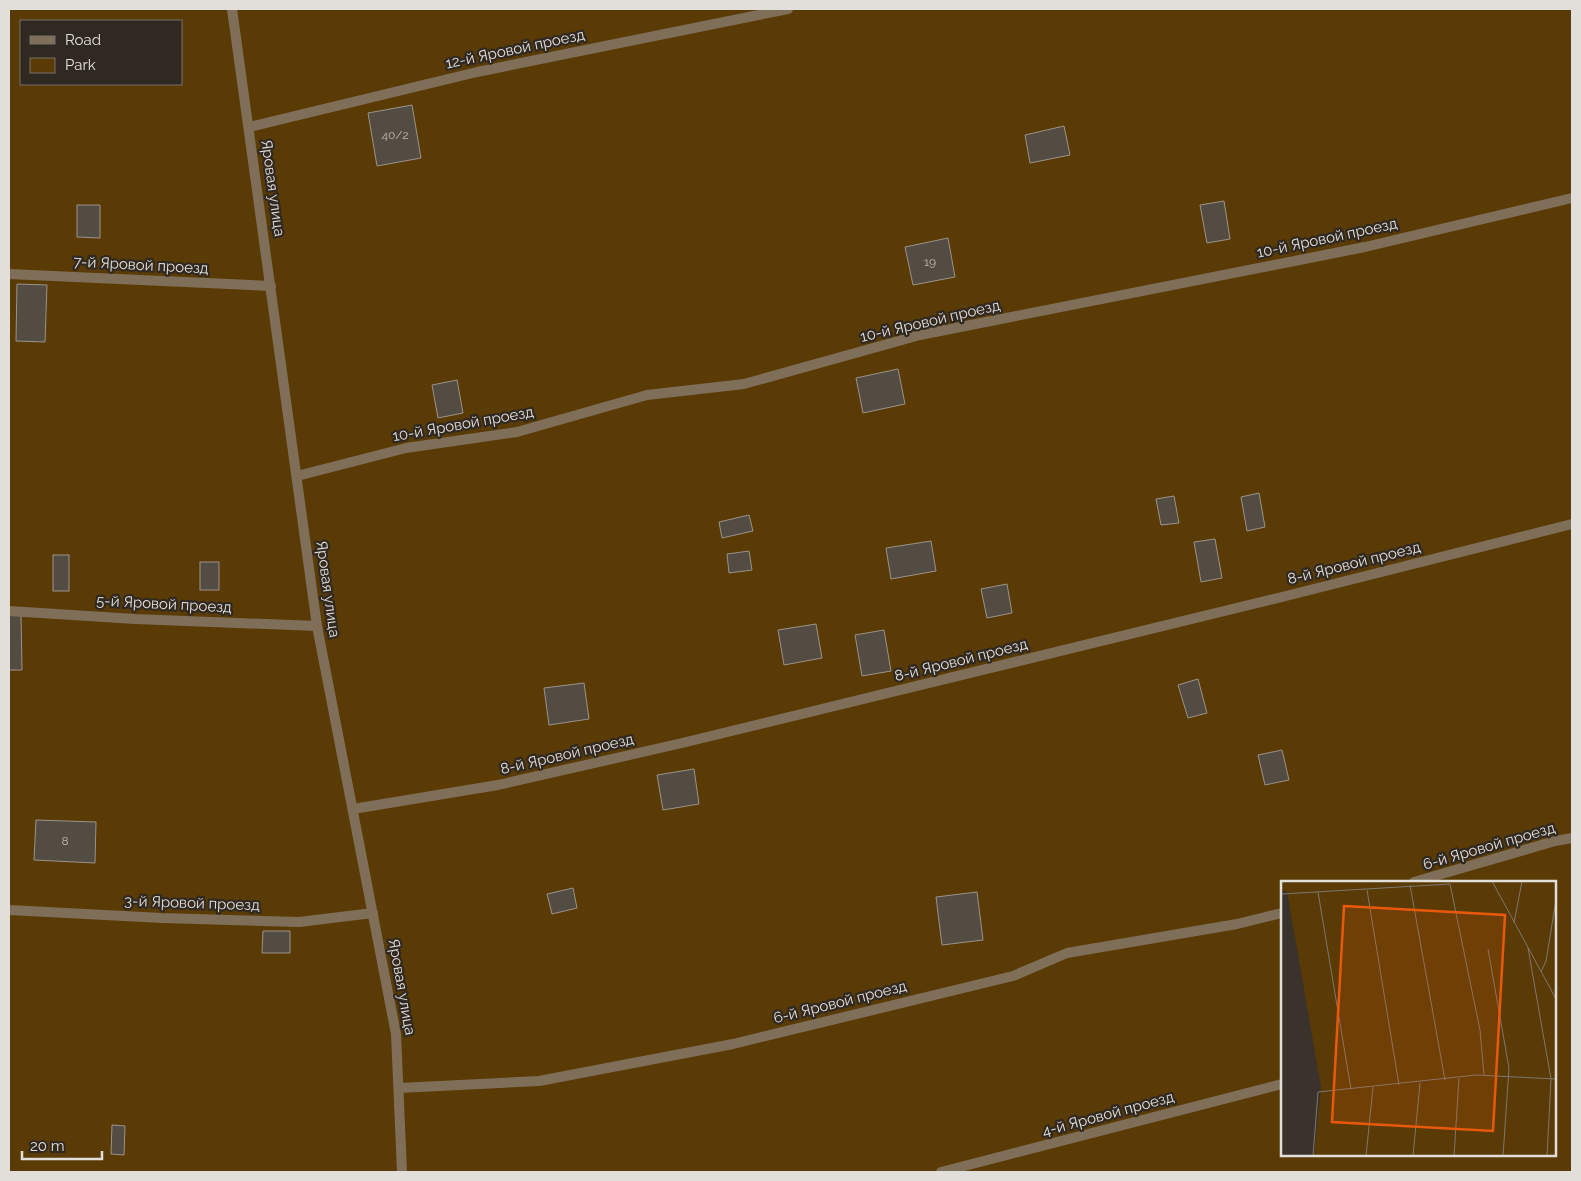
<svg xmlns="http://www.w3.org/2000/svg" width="1581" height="1181" viewBox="0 0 1581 1181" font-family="Raleway,sans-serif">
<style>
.green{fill:#5a3b05;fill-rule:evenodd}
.building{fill:#534c43;stroke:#9b938a}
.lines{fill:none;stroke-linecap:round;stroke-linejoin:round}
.lane{stroke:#7f6e58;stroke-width:10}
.street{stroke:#7f6e58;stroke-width:10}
.labels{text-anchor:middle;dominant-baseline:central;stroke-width:4.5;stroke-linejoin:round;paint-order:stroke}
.number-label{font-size:12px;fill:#bebab4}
.street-label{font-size:15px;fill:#e2ded9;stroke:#302921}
.inset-road{fill:none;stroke:#7d7771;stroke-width:1}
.view{fill:#e8590c;fill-opacity:0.15;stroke:#e8590c;stroke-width:2.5}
.inset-edge{fill:none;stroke:#e2ded9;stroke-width:2.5}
</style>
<rect width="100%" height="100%" fill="#3a332b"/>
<!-- green -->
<path class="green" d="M9 9H1572V1172H9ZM21 21H181V84H21ZM1282 882H1555V1155H1282Z"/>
<!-- building -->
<g class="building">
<polygon points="412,105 421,158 377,166 368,113"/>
<polygon points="1064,126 1070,155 1030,163 1025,135"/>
<polygon points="1224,201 1230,239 1207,243 1200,205"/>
<polygon points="77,205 100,205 100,238 77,237"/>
<polygon points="948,238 955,277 913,285 905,247"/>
<polygon points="17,284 47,285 45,342 16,341"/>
<polygon points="898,369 905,404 863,413 856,378"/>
<polygon points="457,380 463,413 438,418 432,385"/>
<polygon points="1259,493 1265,527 1247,531 1241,497"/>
<polygon points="1174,496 1179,523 1161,525 1156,499"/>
<polygon points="749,515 753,531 722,538 719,522"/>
<polygon points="1215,539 1222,578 1201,582 1194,542"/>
<polygon points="931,541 936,571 891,579 886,548"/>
<polygon points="749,551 752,570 729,573 727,554"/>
<rect x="53" y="555" width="16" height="36"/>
<rect x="200" y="562" width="19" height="28"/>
<polygon points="1007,584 1012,613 987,618 981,589"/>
<polygon points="9,615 21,615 22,670 9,670"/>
<polygon points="816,624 822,658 784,665 778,630"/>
<polygon points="884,630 891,671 862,676 855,635"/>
<polygon points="1198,679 1207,713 1188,718 1178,685"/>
<polygon points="584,683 589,719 549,725 544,688"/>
<polygon points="1282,750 1289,780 1265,785 1258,755"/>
<polygon points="694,769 699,804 663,810 657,775"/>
<polygon points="36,820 96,822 95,863 34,860"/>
<polygon points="573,888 577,908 552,914 547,894"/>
<polygon points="977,892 983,940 942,945 936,897"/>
<polygon points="263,931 290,931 290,953 262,953"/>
<polygon points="112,1125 125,1126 124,1155 111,1154"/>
</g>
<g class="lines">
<!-- lane -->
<g class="lane">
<polyline points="249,127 477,72 788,9"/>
<polyline points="9,274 271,286"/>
<polyline points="297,476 406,448 517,432 647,395 744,384 920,335 1365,247 1572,198"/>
<polyline points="9,611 135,619 317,626"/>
<polyline points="353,809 498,785 682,743 1278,598 1572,524"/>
<polyline points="1414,882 1555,841 1572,838"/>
<polyline points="9,910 162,918 299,922 373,913"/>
<polyline points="399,1088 539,1081 733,1044 1013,976 1067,953 1237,924 1282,913"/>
<polyline points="941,1172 1282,1084"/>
</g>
<!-- street -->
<polyline class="street" points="232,9 317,626 396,1034 402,1172"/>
</g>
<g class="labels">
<!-- number labels -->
<g class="number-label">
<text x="395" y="135">40/2</text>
<text x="930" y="262">19</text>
<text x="65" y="841">8</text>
</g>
<!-- street labels -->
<g class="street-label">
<text transform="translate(515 49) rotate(-12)">12-й Яровой проезд</text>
<text transform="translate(273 188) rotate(82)">Яровая улица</text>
<text transform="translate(1327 238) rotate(-12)">10-й Яровой проезд</text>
<text transform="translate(141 265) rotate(3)">7-й Яровой проезд</text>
<text transform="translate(930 321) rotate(-13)">10-й Яровой проезд</text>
<text transform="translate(463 424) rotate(-10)">10-й Яровой проезд</text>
<text transform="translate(1354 563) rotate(-14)">8-й Яровой проезд</text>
<text transform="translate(328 589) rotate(82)">Яровая улица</text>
<text transform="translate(164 604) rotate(3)">5-й Яровой проезд</text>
<text transform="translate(961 660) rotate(-14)">8-й Яровой проезд</text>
<text transform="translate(567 754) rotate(-13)">8-й Яровой проезд</text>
<text transform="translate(1489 846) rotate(-16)">6-й Яровой проезд</text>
<text transform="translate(192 903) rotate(2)">3-й Яровой проезд</text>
<text transform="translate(402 987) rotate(80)">Яровая улица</text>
<text transform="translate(840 1002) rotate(-14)">6-й Яровой проезд</text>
<text transform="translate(1108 1114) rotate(-15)">4-й Яровой проезд</text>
</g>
</g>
<!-- overview -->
<g transform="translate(1281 881)">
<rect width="275" height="275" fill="#3a332b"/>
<path d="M0 0H275V275H33L40 206 6 10H0Z" fill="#5a3b05"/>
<path class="inset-road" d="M211 0 275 118M129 4 164 199M86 9 118 204M37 11 70 208M1 13 169 3 199 149 203 194M233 42 241 0M247 67 270 198 266 275M207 68 228 187 222 275M260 91 265 80 275 19M32 275 37 211 195 194 275 198M85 275 92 206M132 275 139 202M173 275 178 197"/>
<path class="view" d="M63 25 224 34 212 250 51 241Z"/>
<rect width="275" height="275" class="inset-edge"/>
</g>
<!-- border -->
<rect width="1581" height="1181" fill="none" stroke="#e2ded9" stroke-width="20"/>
<!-- legend -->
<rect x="20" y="20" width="162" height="65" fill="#302921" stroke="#77716b"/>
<rect x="30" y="36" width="25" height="8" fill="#7f6e58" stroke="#77716b"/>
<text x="65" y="45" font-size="15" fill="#e2ded9">Road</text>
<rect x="30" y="58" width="25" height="15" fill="#5a3b05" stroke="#77716b"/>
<text x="65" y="70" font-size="15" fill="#e2ded9">Park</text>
<!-- scale -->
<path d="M22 1151v8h80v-8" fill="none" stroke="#e2ded9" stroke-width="2.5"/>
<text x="30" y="1151" font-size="15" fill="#e2ded9" stroke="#302921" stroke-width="4" paint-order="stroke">20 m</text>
</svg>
